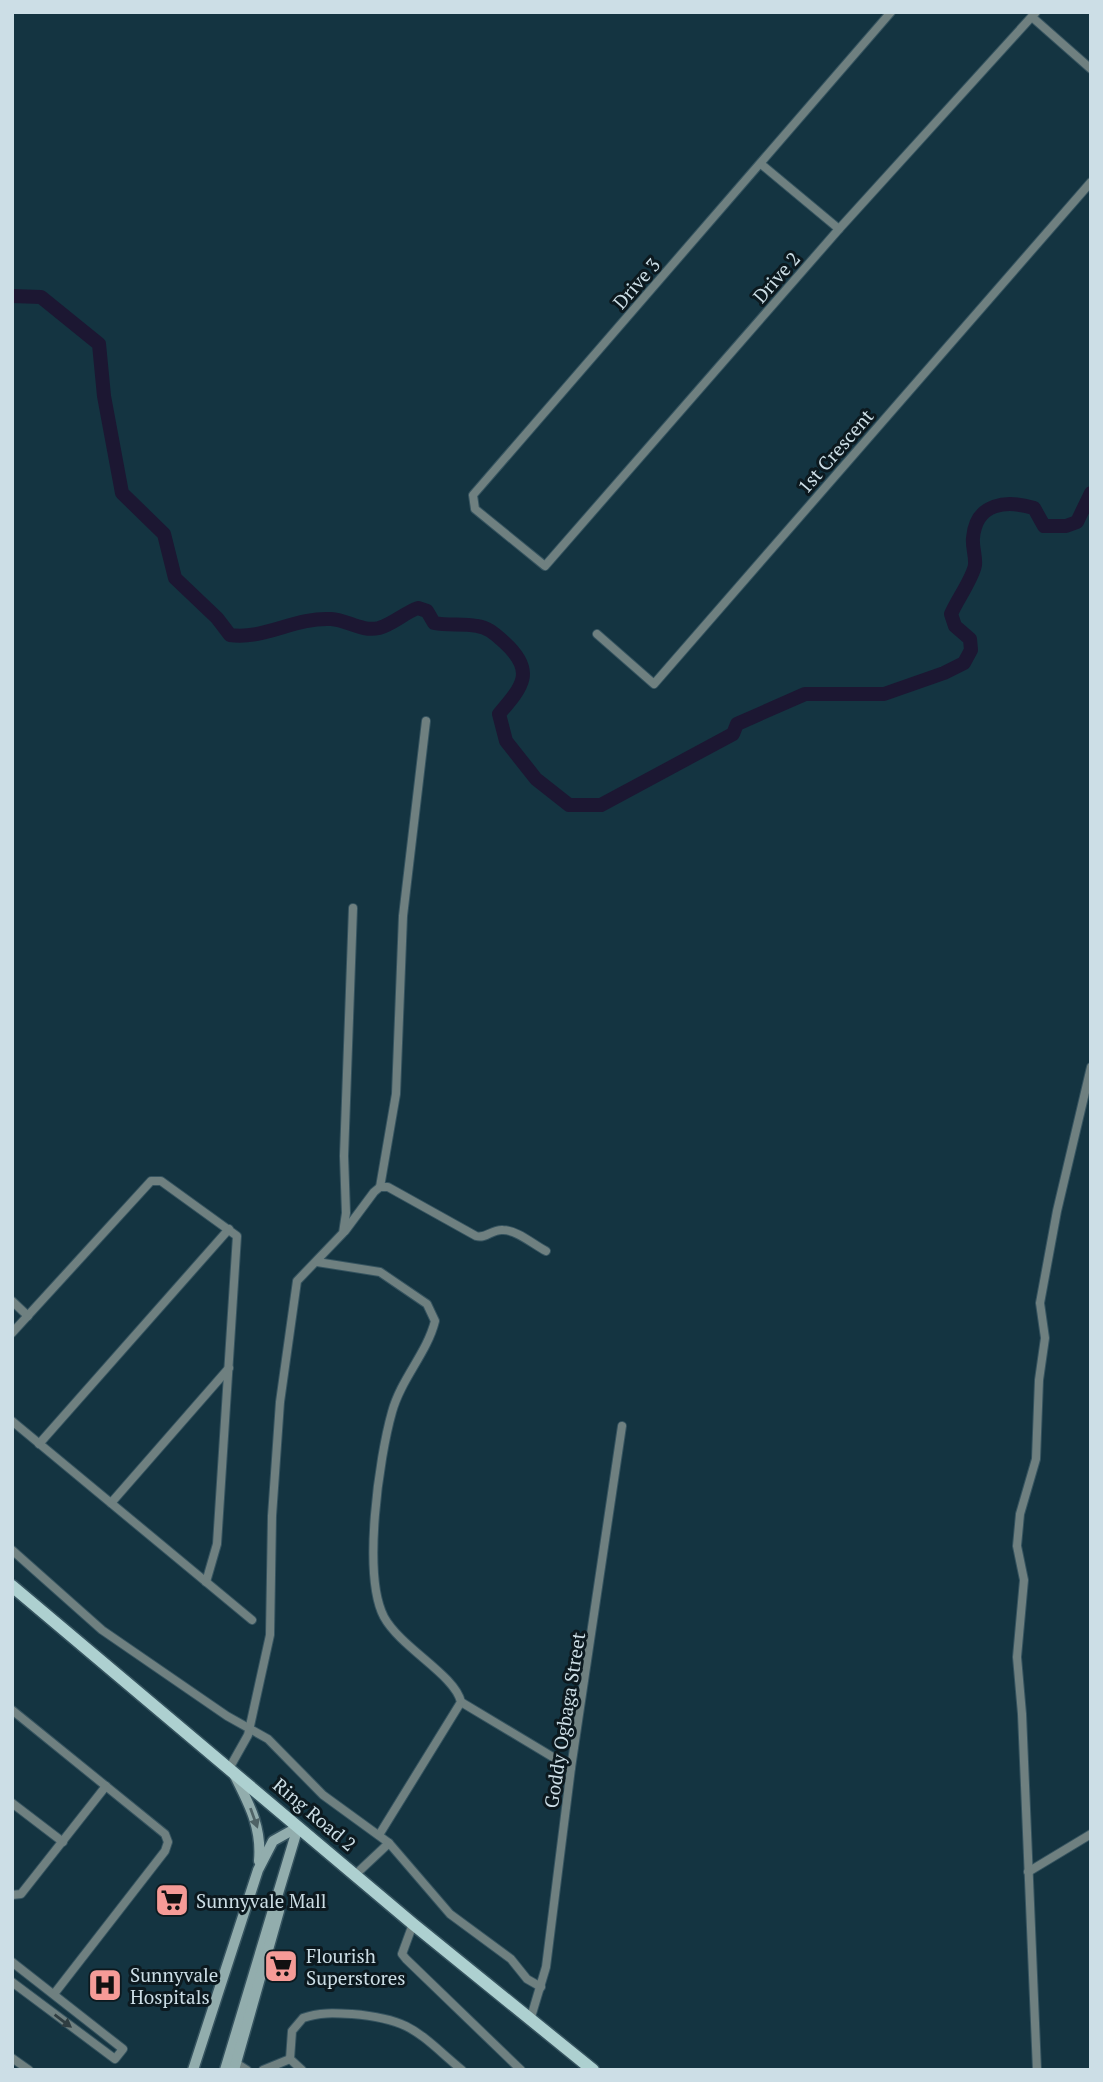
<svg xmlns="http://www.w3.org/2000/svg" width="1103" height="2082" viewBox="0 0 1103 2082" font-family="'PT Serif',serif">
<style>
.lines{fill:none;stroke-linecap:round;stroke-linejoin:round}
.river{stroke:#1c1732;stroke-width:14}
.street-casing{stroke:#35535f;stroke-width:10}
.secondary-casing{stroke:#35535f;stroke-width:13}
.primary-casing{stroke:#35535f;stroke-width:15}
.street{stroke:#6f8080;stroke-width:8}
.secondary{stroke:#92adad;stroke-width:10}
.primary{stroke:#add0d0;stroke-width:12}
.oneway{fill:#4f6366}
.oneway2{fill:#2f3d41}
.labels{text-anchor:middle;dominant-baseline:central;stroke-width:6;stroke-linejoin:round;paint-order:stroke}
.street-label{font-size:19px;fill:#ccdee6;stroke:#0c191f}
.poi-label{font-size:19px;fill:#ccdee6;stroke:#0c191f;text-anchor:start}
</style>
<rect width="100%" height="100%" fill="#143441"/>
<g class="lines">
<!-- river -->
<path class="river" d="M12 296 41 297 99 344 104 396 122 493 164 534 175 578 217 618 230 635C264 640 295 617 331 619 348 620 361 632 379 628 393 624 404 613 418 608L427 611 434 623C449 626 462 623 477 626 488 627 496 635 504 642 536 671 523 686 499 714L506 741 536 779 569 805H601L733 734 737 724 805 694H884L944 673 964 663 971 650 970 639 955 626 951 614C957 600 973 578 975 565 976 556 972 547 973 538 976 502 1007 500 1034 508L1044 526H1066L1077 522 1091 493"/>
<!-- street casing -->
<g class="street-casing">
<g id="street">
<polyline points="891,12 473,495 475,509 545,566 839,229 1036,12"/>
<polyline points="1032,17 1091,69"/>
<polyline points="761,164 839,229"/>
<polyline points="597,634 654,684 1091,182"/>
<polyline points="380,1187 396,1094 403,916 426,721"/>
<path d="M345 1231 374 1192 380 1187H388L476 1236C486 1239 492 1229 503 1230 517 1230 534 1245 546 1251"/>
<path d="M317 1262 380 1272 427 1304 435 1321C427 1353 401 1379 392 1412 379 1458 362 1575 384 1617 401 1648 455 1675 461 1702L379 1835"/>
<polyline points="12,1301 28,1316"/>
<polyline points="12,1333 151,1181 161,1181 237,1236 217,1544 206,1582"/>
<polyline points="12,1421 252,1620"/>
<polyline points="39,1444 229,1229"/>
<polyline points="111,1503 229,1368"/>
<polyline points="12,1550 102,1630 227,1716 268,1739 323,1795 389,1843 356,1874"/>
<polyline points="461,1702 571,1768"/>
<polyline points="12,1710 165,1834 168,1842 165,1851 54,1994"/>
<polyline points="230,1767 248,1735 270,1635 272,1516 280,1402 297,1281 343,1233 346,1213 344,1156 353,908"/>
<polyline points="12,1803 63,1842"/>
<polyline points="389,1843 450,1914 511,1959 527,1979 541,1987"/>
<polyline points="1028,1872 1091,1834"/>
<polyline points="12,1895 21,1894 106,1786"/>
<polyline points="413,1924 402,1954 406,1959 521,2070"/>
<polyline points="12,1962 123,2049 115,2059 12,1982"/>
<polyline points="531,2017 546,1967 571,1768 622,1426"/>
<polyline points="12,2058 29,2070"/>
<polyline points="236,2063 247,2070"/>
<polyline points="263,2070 290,2059"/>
<path d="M302 2070 290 2059 292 2031 303 2018C319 2012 335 2013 352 2014 412 2019 418 2033 462 2070"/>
<polyline points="1037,2070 1022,1714 1017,1657 1024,1580 1017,1546 1020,1514 1036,1459 1039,1380 1045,1338 1040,1303 1057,1211 1091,1067"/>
</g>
</g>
<!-- secondary casing -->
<g class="secondary-casing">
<g id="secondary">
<path d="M234 1774C249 1804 262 1827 259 1861"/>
<polyline points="193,2070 258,1870 273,1841 298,1827"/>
<polyline points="225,2070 298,1827"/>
<polyline points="234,2070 279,1911"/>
</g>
</g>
<!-- primary casing -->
<g class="primary-casing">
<polyline id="primary" points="12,1586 413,1924 593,2070"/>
</g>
<!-- street -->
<use href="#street" class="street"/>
<!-- secondary -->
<use href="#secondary" class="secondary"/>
<!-- primary -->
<use href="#primary" class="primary"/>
</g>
<!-- one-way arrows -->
<defs><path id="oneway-solid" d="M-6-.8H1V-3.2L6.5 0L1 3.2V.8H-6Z" transform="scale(1.75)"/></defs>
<use class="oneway" href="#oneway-solid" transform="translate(254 1818) rotate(70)"/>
<use class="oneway2" href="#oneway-solid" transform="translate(63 2021) rotate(37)"/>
<!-- icons -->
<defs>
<g id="supermarket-square" transform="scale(1.75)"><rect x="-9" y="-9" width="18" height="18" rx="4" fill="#f59b97" stroke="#0c191f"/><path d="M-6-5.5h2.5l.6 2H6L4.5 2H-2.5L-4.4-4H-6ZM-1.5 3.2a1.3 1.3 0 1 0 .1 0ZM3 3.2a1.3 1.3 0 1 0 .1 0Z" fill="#111"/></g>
<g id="hospital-square" transform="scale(1.75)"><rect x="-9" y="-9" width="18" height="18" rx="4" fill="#f59b97" stroke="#0c191f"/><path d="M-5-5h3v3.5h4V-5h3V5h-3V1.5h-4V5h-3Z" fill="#111"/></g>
</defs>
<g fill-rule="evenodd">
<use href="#supermarket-square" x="172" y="1900"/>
<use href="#supermarket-square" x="281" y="1966"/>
<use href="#hospital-square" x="105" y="1985"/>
</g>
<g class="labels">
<!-- street labels -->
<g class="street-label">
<text transform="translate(776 277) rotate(-49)">Drive 2</text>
<text transform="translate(636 283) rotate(-49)">Drive 3</text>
<text transform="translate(835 451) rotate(-49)">1st Crescent</text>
<text transform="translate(564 1720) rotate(-81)">Goddy Ogbaga Street</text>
<text transform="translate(315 1814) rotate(40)">Ring Road 2</text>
</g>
<!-- poi labels -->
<g class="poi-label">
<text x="196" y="1900">Sunnyvale Mall</text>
<text x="306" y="1955">Flourish<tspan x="306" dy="22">Superstores</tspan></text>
<text x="130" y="1974">Sunnyvale<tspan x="130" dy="22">Hospitals</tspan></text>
</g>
</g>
<!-- border -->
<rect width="1103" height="2082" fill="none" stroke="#ccdee6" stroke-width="28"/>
</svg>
